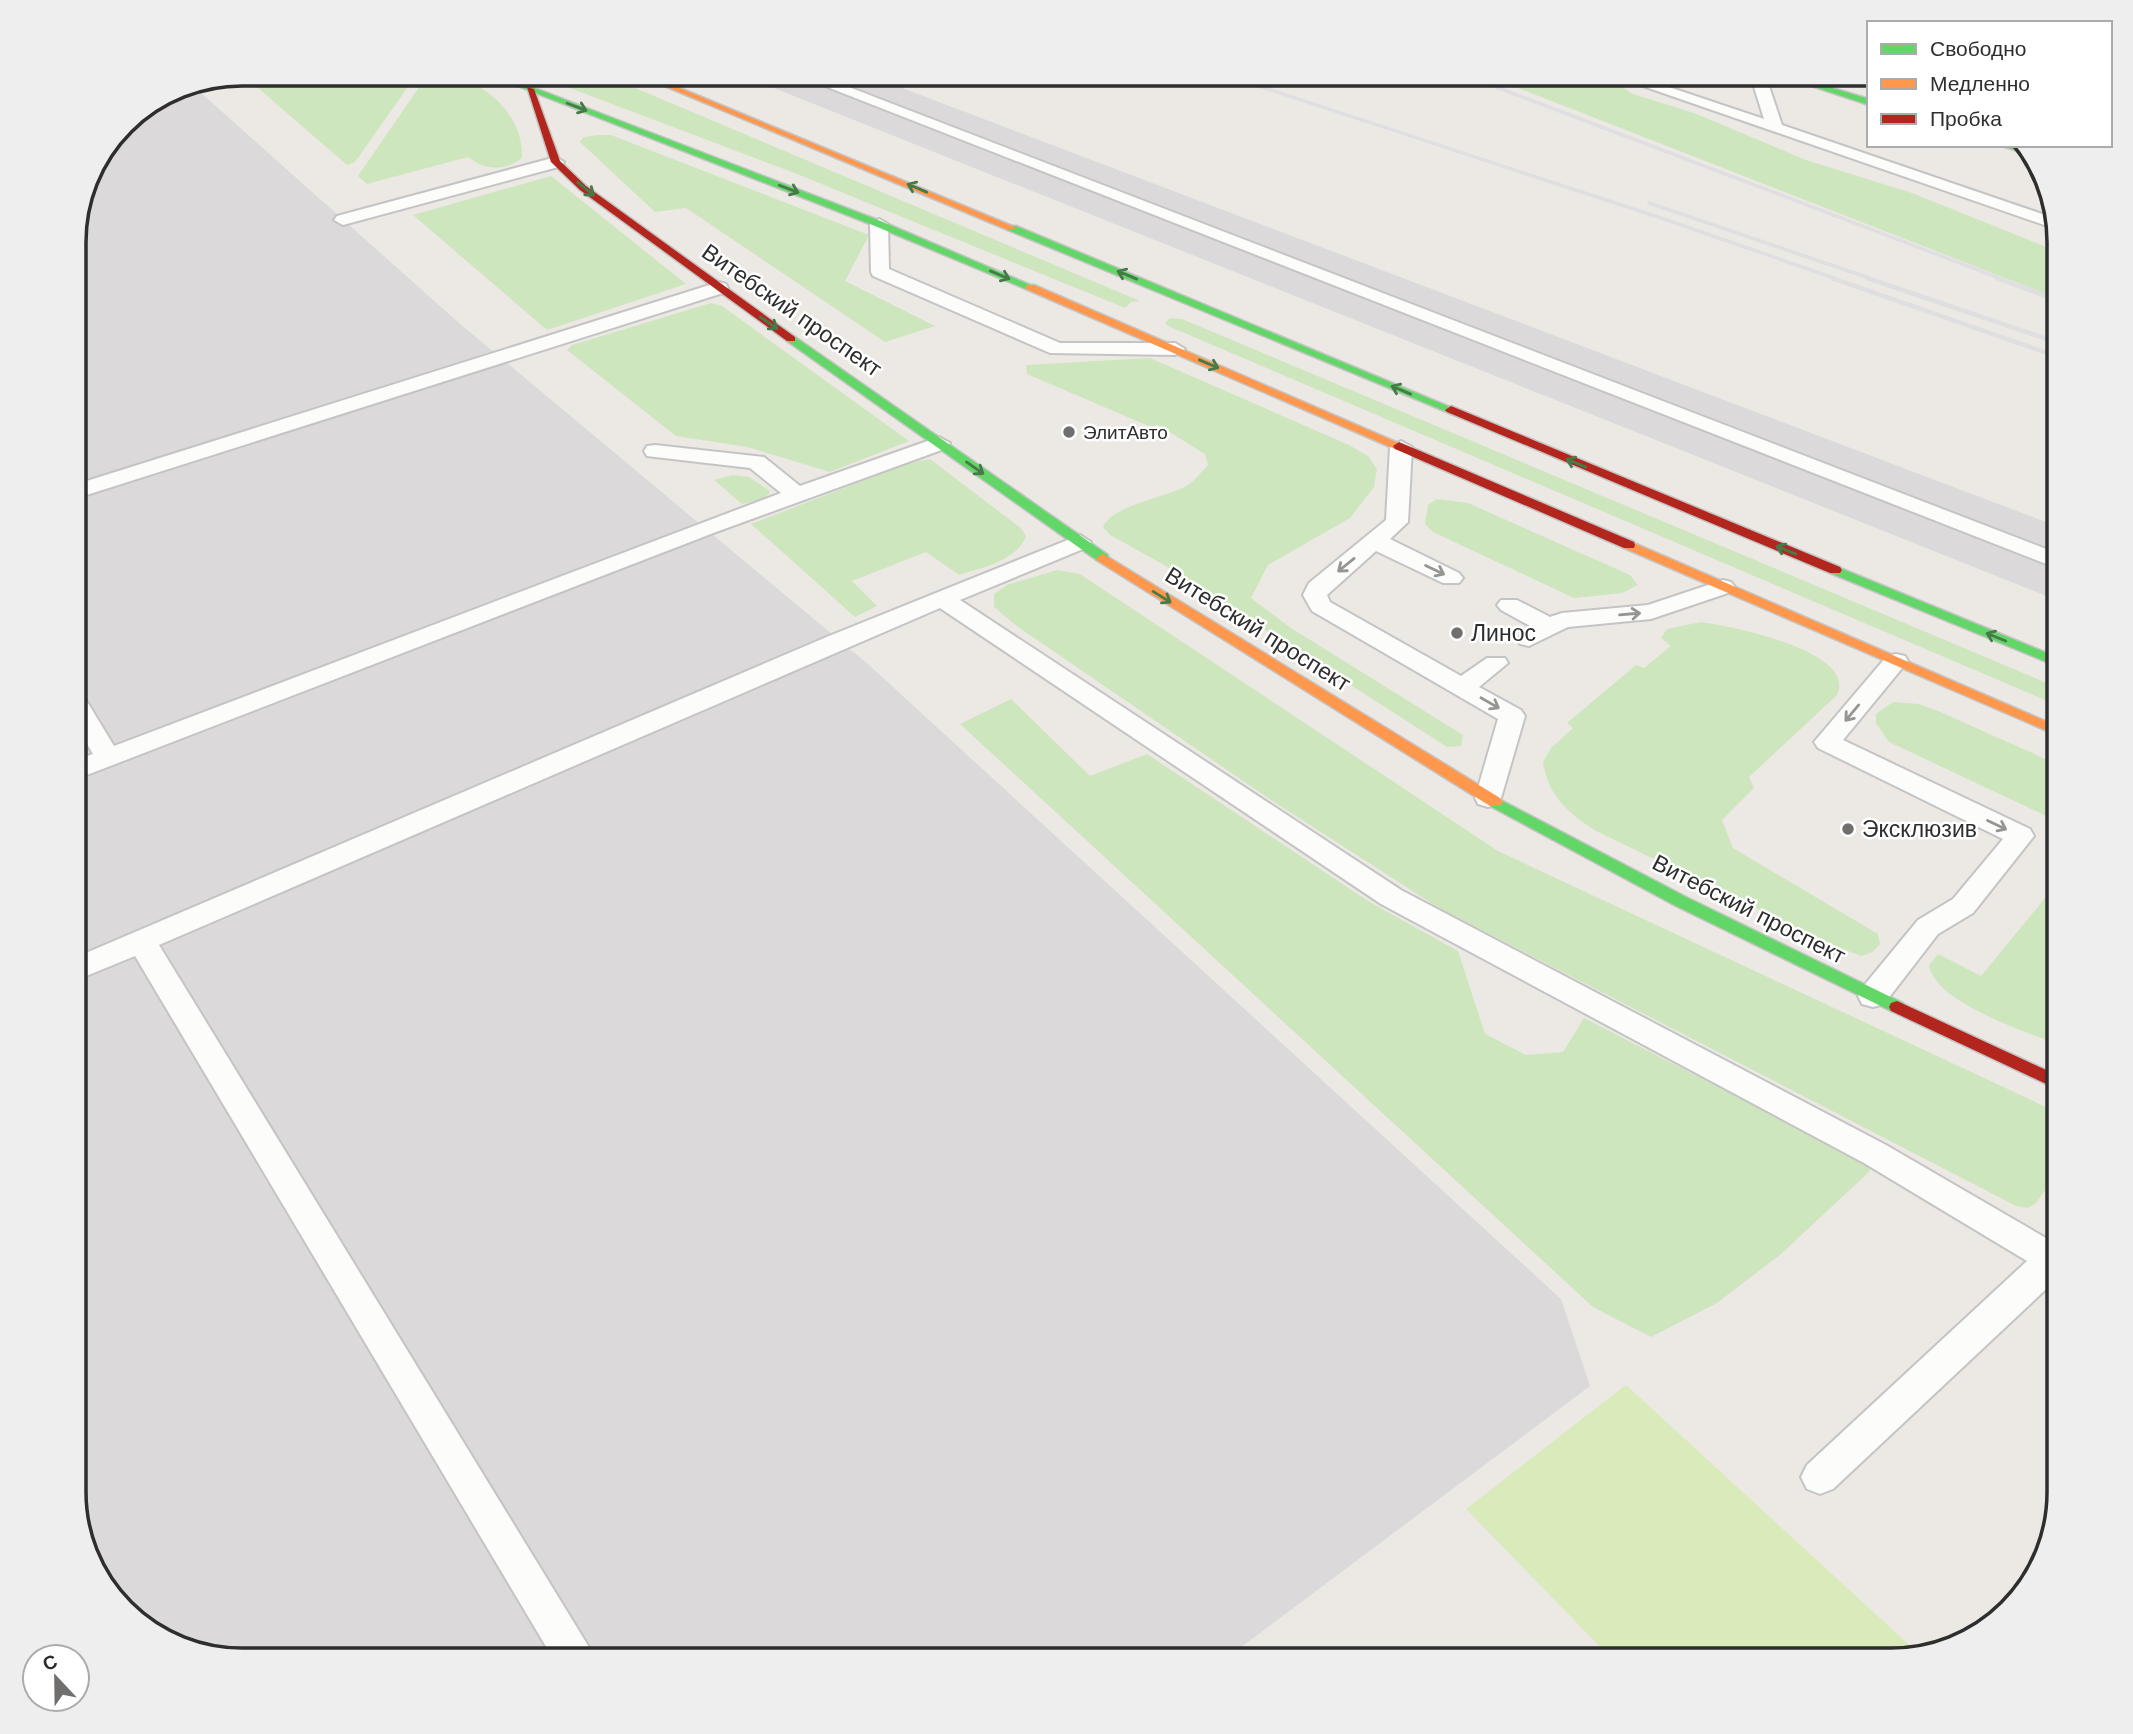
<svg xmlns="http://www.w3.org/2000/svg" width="2133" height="1734" viewBox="0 0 2133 1734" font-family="Arial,sans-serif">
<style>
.industrial{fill:#dcd9db}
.green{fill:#cee6be}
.pitch{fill:#d9eabb}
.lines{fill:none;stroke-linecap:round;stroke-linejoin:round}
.lane-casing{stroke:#c5c4c5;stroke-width:4}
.fast-casing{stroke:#c5c4c5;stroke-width:3}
.slow-casing{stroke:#c5c4c5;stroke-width:3}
.jam-casing{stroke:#c5c4c5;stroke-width:3}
.lane{fill:#fcfcfb;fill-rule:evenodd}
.fast{fill:#63d668;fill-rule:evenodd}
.slow{fill:#ff974d;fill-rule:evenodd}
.jam{fill:#b3261e;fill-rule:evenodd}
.rail-far1{stroke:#dfdfe1;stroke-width:3.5}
.rail{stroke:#dfdfe1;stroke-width:4.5}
.oneway{stroke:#467a48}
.oneway2{stroke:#959594}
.poi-dot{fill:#706f6e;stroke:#fff;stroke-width:2.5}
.labels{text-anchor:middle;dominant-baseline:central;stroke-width:5;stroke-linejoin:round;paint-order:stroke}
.far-poi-label{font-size:19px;fill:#2e2e2e;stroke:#fff;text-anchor:start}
.street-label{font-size:23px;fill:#2e2e2e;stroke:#fff}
.poi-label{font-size:23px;fill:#2e2e2e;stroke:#fff;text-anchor:start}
.rim{fill:none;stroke:#2e2e2e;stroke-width:3.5}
</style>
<rect width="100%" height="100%" fill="#ece8e4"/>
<!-- industrial -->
<g class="industrial">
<polygon points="739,74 865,74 2059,527 2059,601"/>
<polygon points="191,84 459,323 869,665 1561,1299 1590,1386 1224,1660 242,1660 178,1648 131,1619 91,1567 74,1503 74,231 91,168 131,116 178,86"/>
</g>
<!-- green -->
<g class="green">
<polygon points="242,74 417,74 355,162 347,165"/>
<path d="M435 74C478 74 524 112 522 158 504 172 485 170 468 157L367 184 358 176 426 77Z"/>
<polygon points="533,74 602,74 1140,301 1131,302 1125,308 797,174"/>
<polygon points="1491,74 1585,74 1614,82 1633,94 1694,113 1806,160 1912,193 2059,252 2059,299 1500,81"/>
<polygon points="598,135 611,135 869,235 845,281 935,326 885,342 686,208 655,212 580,142 584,137"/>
<polygon points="551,176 686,284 547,330 413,215"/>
<polygon points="711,303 722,306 909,441 830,472 747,447 676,436 567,350 572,345"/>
<polygon points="1170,318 1182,319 2059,688 2059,706 1168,326 1165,323"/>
<path d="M1150 358 1349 445 1368 456 1377 469 1374 487 1350 518 1268 565 1251 598 1291 628 1463 735 1461 746 1447 747 1166 566 1110 535 1103 527C1114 504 1166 498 1188 485 1195 481 1202 471 1208 465L1205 454 1158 425 1151 427 1027 374 1026 365Z"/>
<path d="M930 459 1022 529 1026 537C1014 562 984 567 959 575L926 552 852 581 877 606 855 617 751 524 906 464Z"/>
<polygon points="733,475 749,477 770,491 766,498 742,504 714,480"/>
<polygon points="1437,499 1468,503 1630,575 1638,585 1622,593 1574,598 1433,532 1425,524 1428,505"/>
<polygon points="1057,570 1080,574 1498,851 2059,1113 2059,1170 2036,1203 2028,1208 2016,1206 1439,908 1271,800 1018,627 994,607 994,594 1007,585"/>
<path d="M1701 622C1730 626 1858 651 1837 695L1749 777 1754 788 1722 820 1733 848 1878 934 1880 944 1873 952 1861 956 1830 944 1596 831C1569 814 1548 796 1543 762L1551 748 1573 728 1567 723 1636 665 1644 668 1671 646 1661 638 1667 629Z"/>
<polygon points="1011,699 1090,776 1147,754 1368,901 1458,951 1485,1034 1526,1055 1563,1052 1584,1018 1871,1165 1869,1172 1781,1254 1717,1303 1651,1337 1593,1307 960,724"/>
<polygon points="1893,702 1919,704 1938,711 2059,765 2059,822 1889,742 1876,723 1876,714"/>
<path d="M2059 881V1045C2026 1031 1936 1004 1929 965L1938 954 1981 976Z"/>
</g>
<!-- pitch -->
<polygon class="pitch" points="1626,1385 1919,1654 1891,1660 1613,1660 1466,1509"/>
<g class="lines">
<!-- lane casing -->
<g class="lane-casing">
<g id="lane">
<polygon points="794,74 815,74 2059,554 2059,569"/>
<polygon points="1608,74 1630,74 1764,119 1750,74 1765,74 1782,125 2054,218 2056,229"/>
<polygon points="556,157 564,162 562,166 343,225 334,220 337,216"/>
<polygon points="879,219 888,224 889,269 1060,343 1175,343 1185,349 1175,355 1050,353 873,276 871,272 870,224"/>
<polygon points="719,282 726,284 728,288 726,292 74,499 74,485"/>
<polygon points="939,437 950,443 947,448 716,532 74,780 74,761 93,754 74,722 74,693 83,695 114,746 781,493 750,468 655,457 647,456 644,451 647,446 655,445 764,457 800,486"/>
<polygon points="1401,441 1412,447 1408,522 1390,539 1459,573 1463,578 1459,583 1443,583 1376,551 1327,595 1330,602 1461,676 1487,658 1505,658 1508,663 1479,687 1521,710 1525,716 1501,798 1498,804 1488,807 1478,804 1475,798 1498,719 1312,611 1303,595 1309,583 1386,520 1390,447"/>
<polygon points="1080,535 1091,542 1088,547 960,600 1401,890 1886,1145 2051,1241 2059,1239 2059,1277 1833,1489 1820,1494 1807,1489 1801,1477 1807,1465 2027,1261 1864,1163 1381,904 940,608 159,945 595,1657 594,1660 554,1660 135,956 74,981 74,958 829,636"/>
<polygon points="1723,580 1731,582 1735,587 1731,592 1651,619 1568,627 1529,646 1520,644 1517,639 1532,627 1501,610 1497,605 1501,600 1517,600 1550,617 1562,613 1648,605"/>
<polygon points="1896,654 1905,656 1908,661 1843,740 2030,829 2034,836 1973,913 1938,934 1884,1004 1873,1007 1862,1004 1858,996 1862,988 1918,920 1953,899 2003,839 1818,748 1814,742 1887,656"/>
</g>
</g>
<!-- fast casing -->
<g class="fast-casing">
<g id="fast">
<polygon points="487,74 498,74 883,222 1035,287 1026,289 875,226"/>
<polygon points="1775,74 1786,74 1869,99 1869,105"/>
<path d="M1999 145C2013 145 2025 145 2034 156Z"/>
<polygon points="1008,226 1016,226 1457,410 1451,414 1447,412 1008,230"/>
<polygon points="787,337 795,337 1108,555 1108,561 1098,561 787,341"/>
<polygon points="1835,566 2059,658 2059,667 1830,573 1828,570"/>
<polygon points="1495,797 1688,898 1903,1003 1905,1007 1903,1011 1891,1011 1676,906 1490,806 1487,802 1490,798"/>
</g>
</g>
<!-- slow casing -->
<g class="slow-casing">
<g id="slow">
<polygon points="636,74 646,74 1017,228 1008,230"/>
<polygon points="1026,285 1034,285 1405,446 1399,450 1395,449 1026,289"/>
<polygon points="1629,541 2059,727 2059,736 1624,548 1624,542"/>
<polygon points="1103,554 1500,798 1503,802 1500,806 1490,806 1098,561 1096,558"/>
</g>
</g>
<!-- jam casing -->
<g class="jam-casing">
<g id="jam">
<polygon points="527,87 534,89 560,161 586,186 795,337 795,341 787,341 580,190 551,162"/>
<polygon points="1451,406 1840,567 1842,570 1840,573 1830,573 1447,412 1445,410"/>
<polygon points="1399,442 1634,542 1635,545 1634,548 1624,548 1395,449 1393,446"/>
<polygon points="1897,1001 2059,1076 2059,1090 1891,1011 1889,1007 1891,1003"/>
</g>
</g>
<!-- lane -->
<use href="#lane" class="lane"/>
<!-- fast -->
<use href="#fast" class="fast"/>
<!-- slow -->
<use href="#slow" class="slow"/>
<!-- jam -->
<use href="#jam" class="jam"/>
<!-- rail-far1 -->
<g class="rail-far1">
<polyline points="1222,74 1661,218 1837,279"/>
<polyline points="1462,74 2002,279"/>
<polyline points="1649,203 1872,279"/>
</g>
<!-- rail -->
<g class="rail">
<polyline points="1832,278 2059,357"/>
<polyline points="1867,278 2059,343"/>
<polyline points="1997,278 2059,301"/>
</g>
</g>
<!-- one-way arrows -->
<defs><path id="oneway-shaft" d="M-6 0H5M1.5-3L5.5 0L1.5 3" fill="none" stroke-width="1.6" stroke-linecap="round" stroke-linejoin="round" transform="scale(1.75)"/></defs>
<g class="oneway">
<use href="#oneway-shaft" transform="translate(577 107) rotate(21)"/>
<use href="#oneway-shaft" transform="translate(917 188) rotate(-157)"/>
<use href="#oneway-shaft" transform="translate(586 189) rotate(39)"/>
<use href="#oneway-shaft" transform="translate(789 189) rotate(21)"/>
<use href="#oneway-shaft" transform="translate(1000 275) rotate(23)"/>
<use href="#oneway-shaft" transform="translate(1127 275) rotate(-157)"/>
<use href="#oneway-shaft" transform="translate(769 323) rotate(34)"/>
<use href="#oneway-shaft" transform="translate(1209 364) rotate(23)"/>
<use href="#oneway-shaft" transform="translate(1401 390) rotate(-157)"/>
<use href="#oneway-shaft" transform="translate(1576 463) rotate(-157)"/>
<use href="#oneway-shaft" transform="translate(975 468) rotate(35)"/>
<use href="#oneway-shaft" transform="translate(1786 550) rotate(-157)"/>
<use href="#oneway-shaft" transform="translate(1162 597) rotate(32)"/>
<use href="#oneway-shaft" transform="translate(1996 637) rotate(-158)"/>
</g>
<g class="oneway2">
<use href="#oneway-shaft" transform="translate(1346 565) rotate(141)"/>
<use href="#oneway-shaft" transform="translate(1435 570) rotate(26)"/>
<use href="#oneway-shaft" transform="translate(1630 614) rotate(-5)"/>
<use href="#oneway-shaft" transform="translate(1490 703) rotate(30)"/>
<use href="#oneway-shaft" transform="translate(1852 713) rotate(130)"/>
<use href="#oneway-shaft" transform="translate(1997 825) rotate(26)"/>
</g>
<!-- markers -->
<g class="poi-dot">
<circle cx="1069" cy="432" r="7"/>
<circle cx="1457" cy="633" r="7"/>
<circle cx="1848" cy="829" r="7"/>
</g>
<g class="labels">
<!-- far-poi labels -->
<g class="far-poi-label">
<text x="1083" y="432">ЭлитАвто</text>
</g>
<!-- street labels -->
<g class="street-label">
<text transform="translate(792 310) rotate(35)">Витебский проспект</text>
<text transform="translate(1258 629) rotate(32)">Витебский проспект</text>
<text transform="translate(1749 909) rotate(27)">Витебский проспект</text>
</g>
<!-- poi labels -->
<g class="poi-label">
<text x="1471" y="633">Линос</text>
<text x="1862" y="829">Эксклюзив</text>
</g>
</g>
<!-- crop -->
<path d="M0 0H2133V1734H0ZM242 86H1891A156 156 0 0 1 2047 242V1492A156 156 0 0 1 1891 1648H242A156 156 0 0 1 86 1492V242A156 156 0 0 1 242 86Z" fill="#eee" fill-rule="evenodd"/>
<path class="rim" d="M242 86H1891A156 156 0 0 1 2047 242V1492A156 156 0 0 1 1891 1648H242A156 156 0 0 1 86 1492V242A156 156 0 0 1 242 86Z"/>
<!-- legend -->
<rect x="1867" y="21" width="245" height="126" fill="#ffffff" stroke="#ababab" stroke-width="2"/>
<rect x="1881" y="44" width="35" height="10" fill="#63d668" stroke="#ababab" stroke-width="2"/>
<text x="1930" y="56" font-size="21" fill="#2e2e2e">Свободно</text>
<rect x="1881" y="79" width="35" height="10" fill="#ff974d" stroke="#ababab" stroke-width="2"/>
<text x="1930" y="91" font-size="21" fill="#2e2e2e">Медленно</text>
<rect x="1881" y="114" width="35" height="10" fill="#b3261e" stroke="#ababab" stroke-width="2"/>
<text x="1930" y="126" font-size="21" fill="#2e2e2e">Пробка</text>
<!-- north arrow -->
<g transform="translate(56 1678) rotate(338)"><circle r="33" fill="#ffffff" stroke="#ababab" stroke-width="2"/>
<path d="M0-5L12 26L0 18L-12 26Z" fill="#706f6e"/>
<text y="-10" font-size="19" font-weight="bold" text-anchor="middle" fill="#2e2e2e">С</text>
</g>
</svg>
